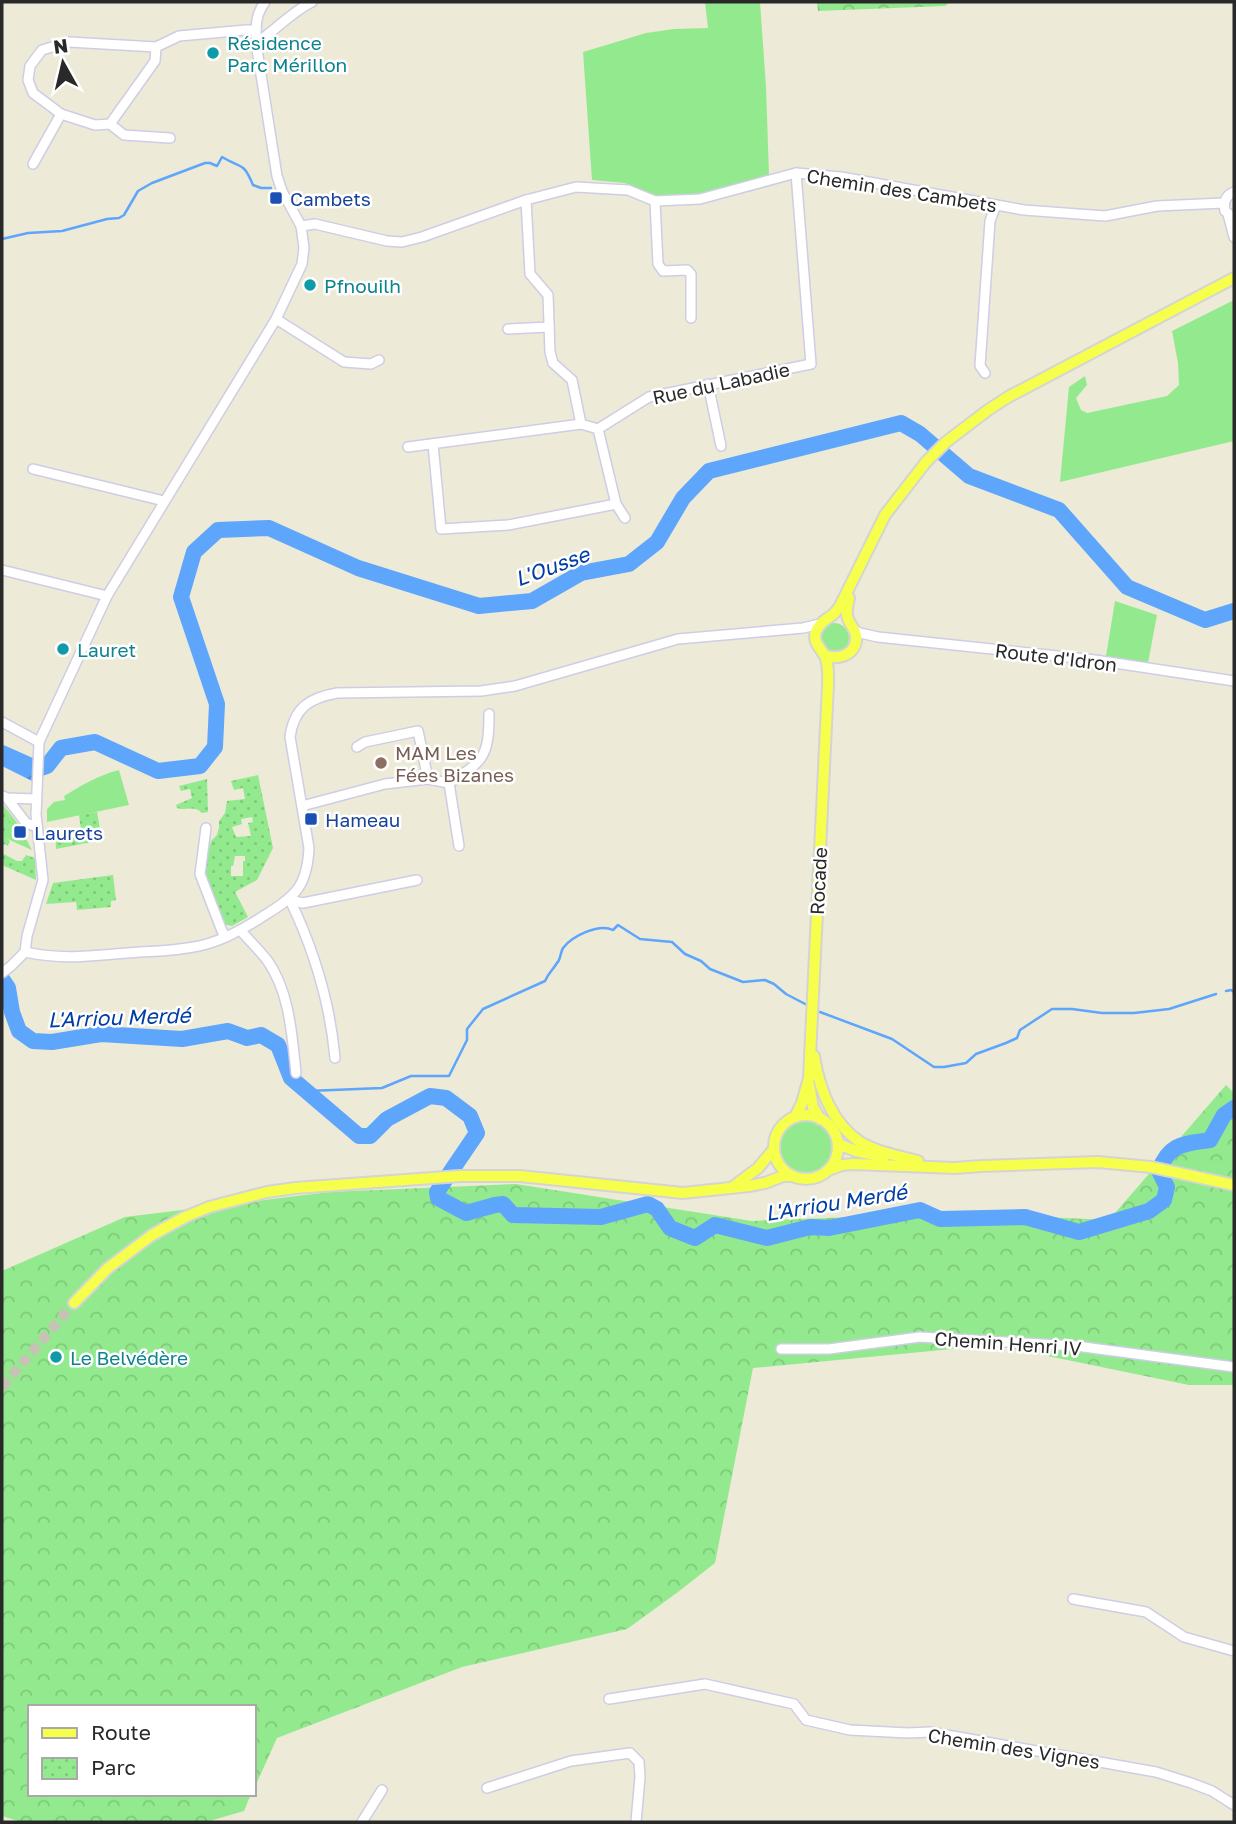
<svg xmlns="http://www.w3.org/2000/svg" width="1236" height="1824" viewBox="0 0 1236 1824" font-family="'Golos Text',sans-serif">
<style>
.grass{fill:#93ea8e}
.forest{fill:url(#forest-crowns)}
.park{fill:url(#park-dots);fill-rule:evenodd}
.water{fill:url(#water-waves)}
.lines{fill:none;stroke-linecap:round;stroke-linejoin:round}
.stream{stroke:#5ea5fc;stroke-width:2.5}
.river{stroke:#5ea5fc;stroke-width:16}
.major-tunnel{stroke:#c6c3b5;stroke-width:10;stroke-dasharray:10 5;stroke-linecap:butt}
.minor-casing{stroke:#cfcde4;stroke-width:12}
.major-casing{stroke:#d4d4d4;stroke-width:14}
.minor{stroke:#fff;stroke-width:9}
.major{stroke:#f6ff4b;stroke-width:10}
.culture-dot{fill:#0f9aa8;stroke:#fff;stroke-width:2.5}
.transit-dot{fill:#1a4fb4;stroke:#fff;stroke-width:2.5}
.education-dot{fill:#8d6e63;stroke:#fff;stroke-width:2.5}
.labels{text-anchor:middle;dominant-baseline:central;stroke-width:5;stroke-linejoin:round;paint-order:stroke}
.culture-label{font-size:19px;fill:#0d838f;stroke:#fff;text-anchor:start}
.street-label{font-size:19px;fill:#292929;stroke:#fff}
.transit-label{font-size:19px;fill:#164399;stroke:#fff;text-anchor:start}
.education-label{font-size:19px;fill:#785e54;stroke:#fff;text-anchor:start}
.water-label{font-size:21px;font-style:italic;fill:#003da5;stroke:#fff}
</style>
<defs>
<pattern id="forest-crowns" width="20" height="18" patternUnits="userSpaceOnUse" patternTransform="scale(1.75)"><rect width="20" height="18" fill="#93ea8e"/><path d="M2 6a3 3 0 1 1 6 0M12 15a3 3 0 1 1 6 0" fill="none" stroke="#7fc97a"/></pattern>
<pattern id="park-dots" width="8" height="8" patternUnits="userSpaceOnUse" patternTransform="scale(1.75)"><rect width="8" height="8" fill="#93ea8e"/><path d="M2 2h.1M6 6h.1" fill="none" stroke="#7fc97a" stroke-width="1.8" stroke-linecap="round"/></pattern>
<pattern id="water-waves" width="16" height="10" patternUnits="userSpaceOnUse" patternTransform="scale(1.75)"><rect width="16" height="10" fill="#5ea5fc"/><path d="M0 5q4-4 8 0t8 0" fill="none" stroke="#4e86cc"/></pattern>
</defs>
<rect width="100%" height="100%" fill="#edead8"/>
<!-- grass -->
<g class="grass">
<polygon points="705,2 760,2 766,87 769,175 703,195 653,198 625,183 592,180 583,52 646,33 674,29 708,28"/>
<polygon points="1234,300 1234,441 1060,482 1069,387 1085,376 1087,385 1076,398 1081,410 1087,413 1167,396 1179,385 1178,363 1172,331"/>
<polygon points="1115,601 1157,615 1148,663 1106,656"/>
<circle cx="834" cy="638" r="15"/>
<path d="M119 770 129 805 47 822V809L54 802 65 800 64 796C82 785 99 775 119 770Z"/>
<polygon points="5,807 18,824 32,850 3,837 11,820"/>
<circle cx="805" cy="1147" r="27"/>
</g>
<!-- forest -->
<g class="forest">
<polygon points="817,2 950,2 945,6 818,11"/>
<polygon points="1226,1085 1234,1093 1234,1385 1189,1385 994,1345 753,1368 715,1563 678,1592 627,1629 462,1667 277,1738 254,1789 254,1707 30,1707 30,1794 251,1794 244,1811 206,1822 21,1822 2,1816 2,1271 125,1217 329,1192 516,1184 752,1221 958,1213 1109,1220"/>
</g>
<!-- park -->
<g class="park">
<path d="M258 775 273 848 257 880 235 892 248 917 232 926 223 924 203 872 211 841 217 835 219 828V821L225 813 227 801 245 799 243 788 234 790 231 781ZM252 817 253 822 248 823 251 836 236 837 232 827 242 824 241 819ZM235 856H245V861H243V876H231V866H233Z"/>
<path d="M207 779 208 812 202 813C194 805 186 811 177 808L176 805 192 798 190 789 181 791 179 786Z"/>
<polygon points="2,804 5,807 11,820 4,837 10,841 8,846 4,844 2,849"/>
<polygon points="97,812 102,840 56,849 55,830 62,829 64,838 80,835 79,830 81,830 79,815"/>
<polygon points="2,853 17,861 22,861 26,855 35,858 36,880 2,865"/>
<polygon points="113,875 116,900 111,901 111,907 77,910 76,902 46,904 53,883"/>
</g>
<!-- water -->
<polygon class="water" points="2,753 11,758 32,759 32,781 2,766"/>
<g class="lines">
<!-- stream -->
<g class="stream">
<path d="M2 239 28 233 62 231 107 219 119 218 124 215 138 191 152 183 205 163H210L217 166 222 157C242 169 243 161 253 185L261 188H271"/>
<polyline points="1226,991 1231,990 1234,992"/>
<polyline points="820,1012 892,1039 934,1067 944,1067 966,1063 976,1054 1006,1043 1017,1038 1020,1030 1052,1009 1072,1009 1102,1013 1134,1013 1169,1009 1216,994"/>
<path d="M308 1091 382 1088 411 1076H449L467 1040V1029L483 1009 545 981C549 972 552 971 557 963 561 959 560 953 563 948 572 936 599 923 613 930L618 925 640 939 672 942 685 954 701 961 710 969 743 982 765 980 774 984 786 994 809 1006"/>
</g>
<!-- river -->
<g class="river">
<polyline points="2,753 38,769 47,766 61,748 95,742 158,771 200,766 215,747 217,704 181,597 194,552 218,530 269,528 358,568 479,606 532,601 581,573 629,564 657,542 683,498 709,471 901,423 920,434 969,476 1059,510 1127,587 1205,620 1234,611"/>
<path d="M2 979 8 988 12 1012 19 1031 33 1041 52 1042 101 1034 182 1039 228 1031 247 1038 261 1035 278 1045 291 1078 359 1136H370L387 1119 430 1096 446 1098 470 1116 477 1133 437 1192 438 1198 466 1213 495 1205 503 1204 513 1215 601 1217 648 1204 657 1209 670 1228 695 1238 715 1225 767 1238 810 1227 829 1228 920 1210 940 1219 1025 1217 1079 1232 1149 1211 1164 1200 1167 1187 1159 1171C1169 1143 1184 1144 1210 1140L1224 1115 1234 1108"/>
</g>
<!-- major-tunnel -->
<polyline class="major-tunnel" points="2,1387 74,1303"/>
<!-- minor casing -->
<g class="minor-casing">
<g id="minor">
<path d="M256 43C276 30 290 13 312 2"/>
<polyline points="156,47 155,61 110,124 95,125 61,114 33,93 28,80 30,66 42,50 69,42 156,47 179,36 246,30 256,30"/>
<polyline points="110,124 124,135 170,138"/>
<polyline points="33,164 61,114"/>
<path d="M1234 192C1226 195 1223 202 1225 211L1234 218"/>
<polyline points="526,200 530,274 548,295 550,352 553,363 572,380 581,424 598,429 616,504 625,518"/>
<polyline points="655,201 658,264 663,271 687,270 691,274 691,318"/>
<polyline points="1228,214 1234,237"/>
<polyline points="301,226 315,224 387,241 402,242 422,237 526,200 576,187 628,190 655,201 700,199 796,173 841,177 1024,210 1105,216 1157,206 1224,203"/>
<polyline points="276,319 344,362 371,364 379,360"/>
<polyline points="508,329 549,327"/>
<polyline points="985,373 980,366 990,221 996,205"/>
<polyline points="708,384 721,446"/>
<polyline points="598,429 649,397 811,364 796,173"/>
<polyline points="433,444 441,529 508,525 616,504"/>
<polyline points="408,447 581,424"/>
<polyline points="33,469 164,501"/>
<polyline points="2,570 107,596"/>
<polyline points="854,630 860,633 878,637 1095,660 1234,681"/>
<polyline points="2,722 39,742"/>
<polyline points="357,747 365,742 418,731 428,779"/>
<polyline points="449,783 459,846"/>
<polyline points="3,796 7,798 36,799"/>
<polyline points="7,798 26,823 37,827"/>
<path d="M302 806 385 784 428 779 449 783C484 761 489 756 489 714"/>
<polyline points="206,828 200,874 222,931 226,937"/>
<path d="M290 900C314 950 330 1003 335 1058"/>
<polyline points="290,900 303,903 417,880"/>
<path d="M241 931C249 940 259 950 267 960 290 992 292 1036 296 1073"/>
<path d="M25 952 27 936 43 880 36 815 39 742 107 596 276 319 302 264 304 248 301 226 282 191 277 176 256 43C256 27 255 15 265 2"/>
<path d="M25 952C63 960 89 956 127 953 153 951 182 951 207 944 228 938 247 927 265 915 296 896 307 886 309 848L290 737C294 708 309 698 337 693L481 691 515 686 678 639 803 628 820 624"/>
<polyline points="2,973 11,966 25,952"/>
<polyline points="781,1349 829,1349 920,1337 1076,1346 1234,1367"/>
<polyline points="1073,1599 1146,1612 1184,1637 1234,1651"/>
<polyline points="609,1699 705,1684 794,1704 806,1720 850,1730 908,1733 930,1732 1156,1772 1191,1783 1212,1791 1234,1805"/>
<polyline points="487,1788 571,1761 630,1753 639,1762 640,1777 636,1822"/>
<polyline points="362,1822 382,1790"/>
</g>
</g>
<!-- major casing -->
<g class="major-casing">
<g id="major">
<path d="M825 655C839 661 858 654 856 635 854 627 848 623 847 615 846 609 848 603 849 598"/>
<path d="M814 1056C819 1088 832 1123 860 1142 877 1152 898 1156 918 1161"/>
<polyline points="809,1085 813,1107 820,1119"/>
<circle cx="806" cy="1147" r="32"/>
<path d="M795 1117 802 1103 809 1078 828 685C828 676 829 664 825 656 819 646 809 639 820 625 826 617 833 618 840 606L885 515 926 462 946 442 988 410 1008 397 1234 278"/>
<polyline points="838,1144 856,1151 884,1157"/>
<polyline points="828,1170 842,1165 853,1164 955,1168 981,1166 1098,1162 1151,1167 1234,1185"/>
<polyline points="734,1186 758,1168 774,1149"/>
<polyline points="74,1303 108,1268 152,1235 185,1217 209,1207 267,1192 295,1188 460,1176 520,1176 683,1193 749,1186 765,1183 783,1176 792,1176"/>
</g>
</g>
<!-- minor -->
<use href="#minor" class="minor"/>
<!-- major -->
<use href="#major" class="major"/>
</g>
<!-- markers -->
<g class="culture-dot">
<circle cx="213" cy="53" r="7"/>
<circle cx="310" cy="285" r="7"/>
<circle cx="63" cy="649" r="7"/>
<circle cx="56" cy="1357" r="7"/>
</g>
<g class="transit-dot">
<rect x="269" y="191" width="14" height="14" rx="3.5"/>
<rect x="304" y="812" width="14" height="14" rx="3.5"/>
<rect x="13" y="825" width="14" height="14" rx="3.5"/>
</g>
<circle class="education-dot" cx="381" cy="763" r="7"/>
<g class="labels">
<!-- culture labels -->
<g class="culture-label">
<text x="227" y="42">Résidence<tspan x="227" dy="22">Parc Mérillon</tspan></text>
<text x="324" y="285">Pfnouilh</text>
<text x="77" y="649">Lauret</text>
<text x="70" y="1357">Le Belvédère</text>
</g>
<!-- street labels -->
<g class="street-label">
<text transform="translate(902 190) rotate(9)">Chemin des Cambets</text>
<text transform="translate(721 383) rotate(-12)">Rue du Labadie</text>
<text transform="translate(1056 657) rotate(7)">Route d'Idron</text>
<text transform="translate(818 881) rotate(-87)">Rocade</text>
<text transform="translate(1008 1343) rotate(4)">Chemin Henri IV</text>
<text transform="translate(1014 1748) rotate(9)">Chemin des Vignes</text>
</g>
<!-- transit labels -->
<g class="transit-label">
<text x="290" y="198">Cambets</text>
<text x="325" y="819">Hameau</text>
<text x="34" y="832">Laurets</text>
</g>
<!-- education labels -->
<g class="education-label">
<text x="395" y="752">MAM Les<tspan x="395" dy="22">Fées Bizanes</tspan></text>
</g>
<!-- water labels -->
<g class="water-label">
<text transform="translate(552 566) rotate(-20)">L'Ousse</text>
<text transform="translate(119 1017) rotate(-2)">L'Arriou Merdé</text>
<text transform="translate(836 1202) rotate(-9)">L'Arriou Merdé</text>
</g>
</g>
<!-- border -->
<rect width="1236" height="1824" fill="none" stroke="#292929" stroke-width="7"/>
<!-- legend -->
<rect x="28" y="1705" width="228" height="91" fill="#ffffff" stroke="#a9a9a9" stroke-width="2"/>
<rect x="42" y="1728" width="35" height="10" fill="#f6ff4b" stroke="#a9a9a9" stroke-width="2"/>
<text x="91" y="1740" font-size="21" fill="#292929">Route</text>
<rect x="42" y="1758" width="35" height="21" fill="url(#park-dots)" stroke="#a9a9a9" stroke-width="2"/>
<text x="91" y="1775" font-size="21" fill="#292929">Parc</text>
<!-- north arrow -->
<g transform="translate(63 63) rotate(352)" stroke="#ffffff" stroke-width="5" paint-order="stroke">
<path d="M0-5L12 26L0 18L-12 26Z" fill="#292929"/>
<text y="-10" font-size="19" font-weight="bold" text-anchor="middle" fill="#292929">N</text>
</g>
</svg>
